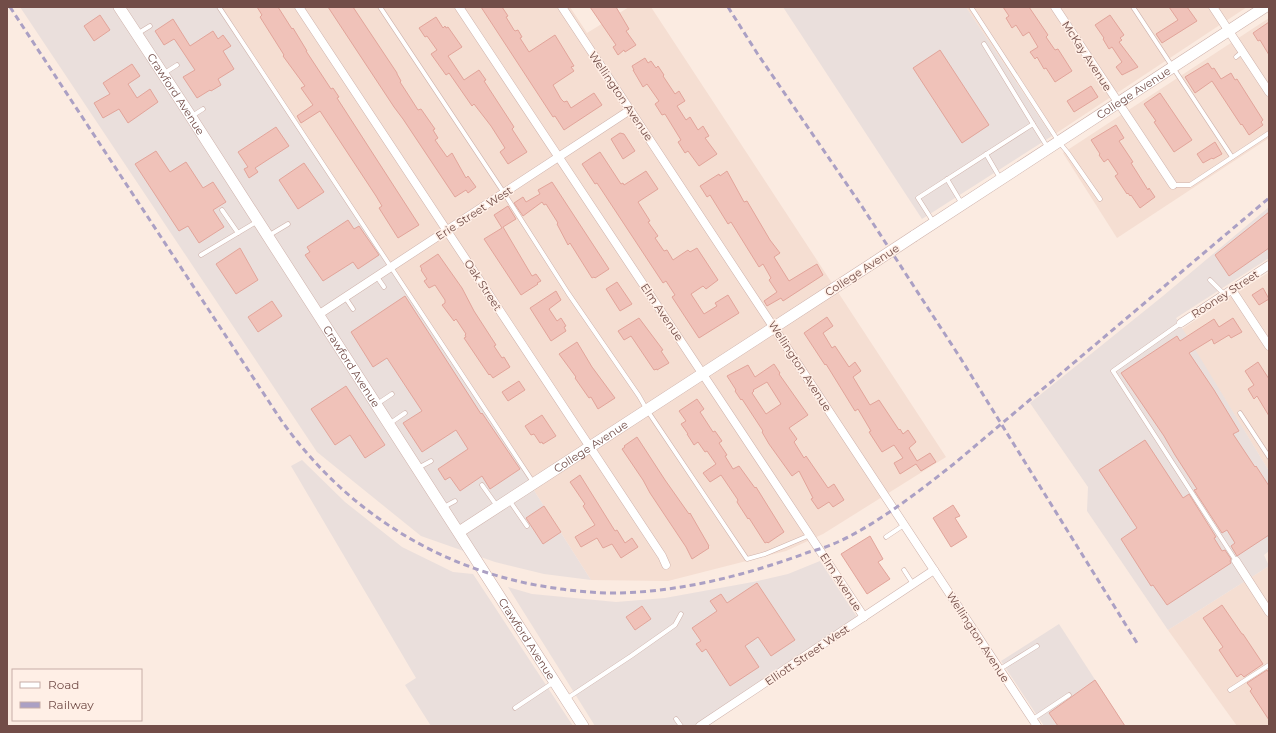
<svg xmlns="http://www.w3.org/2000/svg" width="1276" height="733" viewBox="0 0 1276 733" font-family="Montserrat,sans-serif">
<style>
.residential{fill:#f5ded2}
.industrial{fill:#eadfdc}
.building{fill:#f0c2b9;stroke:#e2a49a;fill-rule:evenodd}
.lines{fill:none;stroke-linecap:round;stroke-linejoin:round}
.service-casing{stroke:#ceb2ab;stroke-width:5}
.minor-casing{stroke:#ceb2ab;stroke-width:9}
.tertiary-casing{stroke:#ceb2ab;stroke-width:12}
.service{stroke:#fff;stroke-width:4}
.minor{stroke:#fff;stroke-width:8}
.tertiary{stroke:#fff;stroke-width:11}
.rail{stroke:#aba0c4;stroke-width:3;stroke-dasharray:6 4;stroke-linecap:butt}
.tertiary-bridge-casing{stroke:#ceb2ab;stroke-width:12;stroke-linecap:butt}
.tertiary-bridge{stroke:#fff;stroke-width:11}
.labels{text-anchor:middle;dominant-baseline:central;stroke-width:3;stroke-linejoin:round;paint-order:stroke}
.street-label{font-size:11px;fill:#724d48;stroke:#ffefe6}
</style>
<rect width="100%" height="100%" fill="#fbebe1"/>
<!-- residential -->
<g class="residential">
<polygon points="219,7 570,7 587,33 629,7 651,7 946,457 823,534 786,551 668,581 591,580 535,492 530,478"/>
<polygon points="966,7 1247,7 1052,136"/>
<polygon points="1269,18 1269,138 1117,238 1063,153"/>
<polygon points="1269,272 1269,471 1182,329"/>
<polygon points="1269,566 1269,726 1237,726 1168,630"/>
</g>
<!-- industrial -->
<g class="industrial">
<polygon points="20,7 219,7 530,478 535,492 591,580 544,574 495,562 421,536 317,452"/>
<polygon points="783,7 966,7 1052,136 922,219"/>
<polygon points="1269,207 1269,258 1176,318 1269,471 1269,551 1264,555 1269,566 1168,630 1087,511 1088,487 1030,403 1163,296"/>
<polygon points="302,460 345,502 402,547 453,572 473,574 573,726 431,726 405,685 416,678 291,466"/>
<polygon points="820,561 859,620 696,726 595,726 508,587 532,594 616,602 665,598 753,582 788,574"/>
<polygon points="1059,624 1125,726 1044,726 1001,661"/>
</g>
<!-- building -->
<g class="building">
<polygon points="257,7 278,7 292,29 293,28 307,51 306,51 331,89 333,88 339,97 337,98 419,225 398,238 379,208 382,206 376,196 320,111 301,123 297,116 313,105 301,88 305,86 283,56 284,55 260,17 262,15"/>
<polygon points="328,7 353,7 397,73 397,74 401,81 400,82 411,99 418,110 421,109 435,129 433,130 438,138 435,140 447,157 452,153 466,178 468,176 476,187 468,193 466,190 455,197 403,119 394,107"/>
<polygon points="481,7 502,7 508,16 506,17 514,30 515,31 518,30 522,37 520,38 529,52 555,35 574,66 571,67 574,71 553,85 561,99 564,102 567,101 571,108 594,93 602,105 564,130 555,116 553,117"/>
<polygon points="590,7 616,7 629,29 626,31 636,45 625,52 624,50 618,55 613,47 616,45"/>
<polygon points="1003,7 1029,7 1048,35 1046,37 1055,50 1058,49 1072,71 1055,82 1046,68 1044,69 1037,57 1035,59 1030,52 1038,47 1029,32 1023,36 1016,25 1012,28 1006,18 1009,16"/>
<polygon points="1169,7 1187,7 1197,21 1162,43 1156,34 1178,20"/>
<polygon points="100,15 110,30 94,41 84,26"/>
<polygon points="1110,15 1124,35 1120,38 1122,40 1119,42 1138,67 1122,75 1116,67 1122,62 1112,47 1109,49 1103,39 1104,38 1095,25"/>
<polygon points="436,17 443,28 445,26 446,28 448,27 462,47 448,56 464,80 479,70 486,80 484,81 514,127 512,129 527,152 508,164 500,152 505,148 491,126 474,104 472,106 449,73 446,75 431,54 437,50 427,36 425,37 419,28"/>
<polygon points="173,19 190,46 213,31 218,39 223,35 231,46 223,51 234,69 218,79 221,85 211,91 210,90 197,98 183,77 195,70 175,40 174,39 164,45 155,31"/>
<polygon points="1269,22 1269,55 1260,40 1258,41 1253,33"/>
<polygon points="940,50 989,125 962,143 913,68"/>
<polygon points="645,58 648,63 651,61 656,68 658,66 664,75 663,76 675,94 679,91 685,101 677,106 686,120 690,117 698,130 703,126 709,136 705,138 717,154 699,166 688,151 685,153 678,142 681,140 665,114 662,115 655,104 659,101 647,84 643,87 633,70 634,70 632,66"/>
<polygon points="1208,63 1212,69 1214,68 1221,79 1231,73 1235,80 1237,79 1263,120 1261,122 1263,125 1249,135 1242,124 1241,125 1212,81 1195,93 1185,77"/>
<polygon points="132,64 140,76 128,84 137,98 150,89 158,102 128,123 119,109 103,118 94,103 110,94 103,83"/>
<polygon points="1091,86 1098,97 1074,112 1067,101"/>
<polygon points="1160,93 1192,140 1174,152 1154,122 1156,121 1144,104"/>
<polygon points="1116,125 1124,138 1119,141 1133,162 1131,163 1148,190 1149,188 1155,197 1140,208 1131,195 1130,196 1128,193 1127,194 1115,176 1118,174 1108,159 1104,162 1099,155 1100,154 1091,140"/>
<polygon points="276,127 289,146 255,168 258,172 249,178 244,169 248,167 238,152"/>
<polygon points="620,133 624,134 635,151 623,159 611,139"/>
<polygon points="1215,142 1222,154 1213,159 1212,158 1203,163 1197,154"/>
<polygon points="156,151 170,172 186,162 203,188 213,182 226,202 213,210 224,227 199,243 188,226 179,231 135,164"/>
<polygon points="600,152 621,184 623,183 624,185 646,171 658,189 638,202 650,221 648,222 658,236 655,238 664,251 667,250 673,260 688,250 690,252 697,248 718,280 706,289 703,286 691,294 704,314 717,306 715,303 728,295 739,313 699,338 672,297 675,295 666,281 663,283 597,183 595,184 582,164"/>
<polygon points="304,163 324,192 298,209 279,180"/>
<polygon points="727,171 744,202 747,201 770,240 780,253 774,257 789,281 817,264 823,275 783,301 781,298 767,306 764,301 777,292 769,280 771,278 763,264 759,267 731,222 728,224 710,195 707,197 700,186 719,174 720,176"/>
<polygon points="552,182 609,269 595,278 594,277 592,278 570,243 568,245 557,224 558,223 546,204 544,205 542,202 523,216 514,203 523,197 526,202 540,194 538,190"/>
<polygon points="508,206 516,219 503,227 532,276 536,274 541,281 537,283 538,284 521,295 484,239 502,228 494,215"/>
<polygon points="1269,212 1269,248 1229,276 1215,255"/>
<polygon points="348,220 354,229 359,226 379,255 358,269 353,262 323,281 305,255 310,252 307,247"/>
<polygon points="240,248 258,280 236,294 216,264"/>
<polygon points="438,254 462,288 474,311 496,345 494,346 502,358 504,357 510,367 493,378 490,374 489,375 464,338 466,337 465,335 466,334 456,319 454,321 442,305 445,303 445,300 435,285 429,288 424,281 427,279 421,270 422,269 420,266"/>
<polygon points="617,282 632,304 620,311 606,289"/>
<polygon points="1263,288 1269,299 1259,305 1252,295"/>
<polygon points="556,291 561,300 549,309 557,321 561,318 566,326 564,327 566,331 551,341 530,308"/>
<polygon points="405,296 481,414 482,413 520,469 490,489 482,476 460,491 450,477 445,480 438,469 468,449 456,430 422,452 403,423 422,411 387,358 373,367 351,332"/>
<polygon points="272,301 282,316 258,332 248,317"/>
<polygon points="827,317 833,326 823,333 832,348 835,346 849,367 855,362 861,371 853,377 870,405 879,400 899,430 900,429 903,434 908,430 916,442 909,448 917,461 930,453 936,462 921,471 916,464 900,474 894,463 903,458 894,445 882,452 869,432 871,431 858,409 855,411 826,364 825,365 804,333"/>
<polygon points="639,318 663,350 661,351 669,363 657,370 657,369 654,370 631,336 624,340 618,331"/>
<polygon points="1233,318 1242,332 1231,338 1229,335 1214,344 1212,339 1189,353 1214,390 1239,431 1233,434 1255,467 1256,466 1269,486 1269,535 1237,556 1231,546 1235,543 1227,530 1222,533 1194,490 1197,489 1175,455 1164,436 1121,373 1177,336 1180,341 1214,319 1219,327"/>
<polygon points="577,342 592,367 615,398 598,409 591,397 589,398 575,378 576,377 559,354"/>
<polygon points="1258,362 1269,379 1269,416 1257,396 1254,399 1248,389 1254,385 1245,371"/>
<path d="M774 364 780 373 779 374 808 415 789 428 797 439 794 442 804 458 806 456 828 488 834 484 844 500 833 507 829 502 818 509 811 499 813 498 799 471 792 476 769 444 762 432 763 431 742 399 741 400 735 391 736 390 727 376 748 365 755 377ZM767 382 781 404 766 414 752 393 754 391 753 390Z"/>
<polygon points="519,381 525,390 508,401 502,392"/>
<polygon points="346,386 385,445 365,458 350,435 335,445 311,409"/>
<polygon points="697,399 704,409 700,412 713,432 715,431 722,441 719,443 727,455 725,456 733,469 739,466 755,488 756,487 784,532 768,543 767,542 765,543 749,518 748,519 737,502 738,500 721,475 710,482 703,473 716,464 707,451 705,452 698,442 694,445 687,434 688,434 681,424 686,421 679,411"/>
<polygon points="542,415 556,436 543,444 542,442 540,443 534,434 531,435 525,426"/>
<polygon points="637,437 665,480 689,514 690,513 709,546 708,547 709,548 692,559 686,547 650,493 643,480 622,449 625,447 624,446"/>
<polygon points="1145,440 1183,498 1189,494 1216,537 1214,538 1222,551 1225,550 1231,559 1230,561 1231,563 1167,605 1153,585 1151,586 1121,539 1137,528 1099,470"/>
<polygon points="580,475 615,531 617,530 625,543 632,538 638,547 621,558 612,544 603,548 597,538 581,547 575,537 595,525 583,506 585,504 570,482"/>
<polygon points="953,505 960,516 955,518 967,537 951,547 933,518"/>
<polygon points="544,506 561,532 543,544 526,518"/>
<polygon points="870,536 883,559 878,562 890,579 867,594 841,554"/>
<polygon points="757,583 795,640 771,656 758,637 745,646 759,667 730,686 706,649 702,652 696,644 701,641 692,628 717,611 710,601 721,594 727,603"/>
<polygon points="1222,605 1242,634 1243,634 1263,664 1244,677 1241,674 1237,677 1219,650 1223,647 1203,618"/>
<polygon points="642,606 651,619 635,630 626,617"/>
<polygon points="1267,670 1269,673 1269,720 1250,691 1252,689 1247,683"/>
<polygon points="1095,680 1125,726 1058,726 1049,713"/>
</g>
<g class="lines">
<!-- service casing -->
<g class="service-casing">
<g id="service">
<polyline points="219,7 533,482"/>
<polyline points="380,7 504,193 568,293 639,396 647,410 747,559 765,554 810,535"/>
<polyline points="971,7 1059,142 1068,153 1100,199"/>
<polyline points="1133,7 1232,157"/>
<polyline points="137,34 150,26"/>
<polyline points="984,44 1033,124"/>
<polyline points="1236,57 1242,52"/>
<polyline points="163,74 177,65"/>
<polyline points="192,116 203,109"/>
<polyline points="986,154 1000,178"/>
<polyline points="947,179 962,204"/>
<polyline points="1173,185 1190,185 1269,133"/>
<polyline points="222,210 238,233"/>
<polyline points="934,223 918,198 1033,124 1048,148"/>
<polyline points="268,236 288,224"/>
<polyline points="201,255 258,221"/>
<polyline points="377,277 384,287"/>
<polyline points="1210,280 1224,294"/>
<polyline points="345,297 353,309"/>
<polyline points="1181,323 1113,371 1236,561"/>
<polyline points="377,404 392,394"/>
<polyline points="1240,413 1269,457"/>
<polyline points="389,424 405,413"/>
<polyline points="418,468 431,461"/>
<polyline points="482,485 497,506"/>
<polyline points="509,500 527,526"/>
<polyline points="444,507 455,501"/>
<polyline points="886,537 904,525"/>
<polyline points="904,570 913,584"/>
<polyline points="1000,669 1037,646"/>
<polyline points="1230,690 1269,665"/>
<polyline points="566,699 631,656 675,625 681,614"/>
<polyline points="515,708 554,682"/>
<polyline points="676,719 681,726"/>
<polyline points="1033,719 1069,695"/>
</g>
</g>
<!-- minor casing -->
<g class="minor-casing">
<g id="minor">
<polyline points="299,7 662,556 666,565"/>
<polyline points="459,7 864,617"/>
<polyline points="562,7 1037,726"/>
<polyline points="1055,7 1173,185"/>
<polyline points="1213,7 1269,92"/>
<polyline points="1232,290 1269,346"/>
<polyline points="318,315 630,110"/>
<polyline points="1181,323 1269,265"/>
<polyline points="1236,561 1269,612"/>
<polyline points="700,726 934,570"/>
</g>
</g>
<!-- tertiary casing -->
<g class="tertiary-casing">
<g id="tertiary">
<path id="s1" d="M119 7 186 109 583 726"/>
<path id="s2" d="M914 236 1265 7"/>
<path id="s3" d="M459 532 873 263"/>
</g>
</g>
<!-- service -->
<use href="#service" class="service"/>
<!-- minor -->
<use href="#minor" class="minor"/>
<!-- tertiary -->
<use href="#tertiary" class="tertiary"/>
<!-- rail -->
<g class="rail">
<path d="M10 7 281 420C346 512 442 572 554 588 574 591 594 593 615 593 681 592 747 575 809 552 816 550 824 548 831 545 874 527 918 492 955 463L1269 198"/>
<polyline points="728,7 757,53 863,208 961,359 1137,643"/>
</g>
<!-- tertiary-bridge casing -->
<g class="tertiary-bridge-casing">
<polyline id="tertiary-bridge" points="873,263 914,236"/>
</g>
<!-- tertiary-bridge -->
<use href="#tertiary-bridge" class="tertiary-bridge"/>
</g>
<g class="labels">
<!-- street labels -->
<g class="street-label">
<text transform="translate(1087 56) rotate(57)">McKay Avenue</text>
<text stroke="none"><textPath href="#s2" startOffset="262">College Avenue</textPath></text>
<text stroke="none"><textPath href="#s1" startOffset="104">Crawford Avenue</textPath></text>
<text transform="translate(621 96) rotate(56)">Wellington Avenue</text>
<text transform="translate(474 213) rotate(-33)">Erie Street West</text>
<text transform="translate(862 270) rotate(-33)">College Avenue</text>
<text transform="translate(483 285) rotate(57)">Oak Street</text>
<text transform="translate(1225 294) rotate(-33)">Rooney Street</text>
<text transform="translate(662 312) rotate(56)">Elm Avenue</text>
<text stroke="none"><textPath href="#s1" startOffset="428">Crawford Avenue</textPath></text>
<text transform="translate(800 366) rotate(57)">Wellington Avenue</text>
<text stroke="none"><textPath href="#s3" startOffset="157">College Avenue</textPath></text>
<text transform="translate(841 582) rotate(57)">Elm Avenue</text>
<text transform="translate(978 637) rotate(57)">Wellington Avenue</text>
<text stroke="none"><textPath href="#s1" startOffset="752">Crawford Avenue</textPath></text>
<text transform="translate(807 655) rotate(-34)">Elliott Street West</text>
</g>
</g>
<!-- border -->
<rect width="1276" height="733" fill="none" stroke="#724d48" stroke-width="16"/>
<!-- legend -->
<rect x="12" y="669" width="130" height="52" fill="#ffefe6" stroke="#c7aea7"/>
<rect x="20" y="682" width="20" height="6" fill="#ffffff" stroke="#c7aea7"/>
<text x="48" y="689" font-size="12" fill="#724d48">Road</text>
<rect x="20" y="702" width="20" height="6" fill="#aba0c4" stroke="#c7aea7"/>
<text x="48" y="709" font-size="12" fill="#724d48">Railway</text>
</svg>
